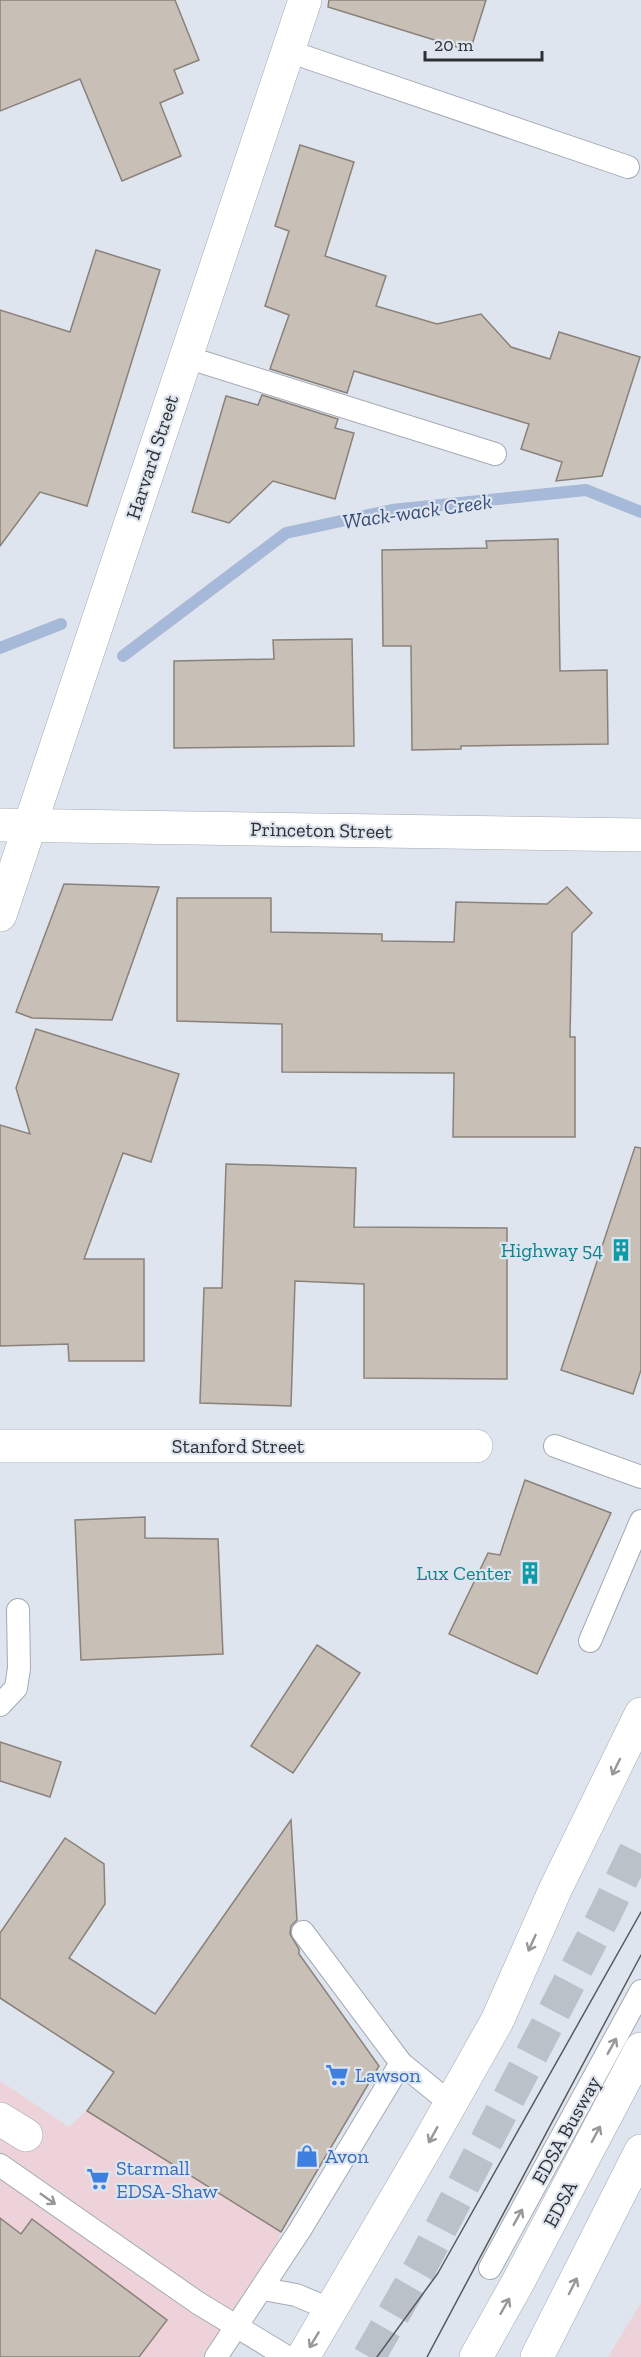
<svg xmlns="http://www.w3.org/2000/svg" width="641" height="2357" viewBox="0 0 641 2357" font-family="'Zilla Slab',serif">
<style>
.commercial{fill:#edd3d9}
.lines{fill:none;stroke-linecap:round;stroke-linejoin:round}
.stream{stroke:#a7b9d8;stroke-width:12}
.building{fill:#c8c0b7;stroke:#89817a;stroke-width:1.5}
.trunk-tunnel{stroke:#bbc1c9;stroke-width:33;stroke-dasharray:33 16;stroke-linecap:butt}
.service-casing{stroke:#a4aab3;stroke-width:24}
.minor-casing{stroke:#a4aab3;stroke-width:34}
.trunk-casing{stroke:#a4aab3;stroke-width:34}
.service{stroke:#fff;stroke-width:22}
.minor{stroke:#fff;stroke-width:33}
.trunk{stroke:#fff;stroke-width:33}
.tram{stroke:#565a5e;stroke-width:1.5}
.oneway{stroke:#96989a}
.labels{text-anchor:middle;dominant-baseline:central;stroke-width:4.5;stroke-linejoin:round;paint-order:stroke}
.street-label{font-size:20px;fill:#2e3134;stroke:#dee5ee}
.culture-label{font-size:20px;fill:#0d838f;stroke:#dee5ee;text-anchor:end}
.shop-label{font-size:20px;fill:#366cbe;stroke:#dee5ee;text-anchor:start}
.water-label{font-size:21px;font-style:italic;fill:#354d78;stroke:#dee5ee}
</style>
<rect width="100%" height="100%" fill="#dee5ee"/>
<!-- commercial -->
<g class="commercial">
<polygon points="0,2081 69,2127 86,2111 281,2232 230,2357 0,2357"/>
<polygon points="641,2303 641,2357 608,2357"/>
</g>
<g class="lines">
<!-- stream -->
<g class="stream">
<polyline points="0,648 61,624"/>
<polyline points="123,656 286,533 392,510 586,490 641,512"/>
</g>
</g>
<!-- building -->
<g class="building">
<polygon points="0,0 175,0 199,60 174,70 183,93 160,103 181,156 122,181 80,79 0,111"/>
<polygon points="329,0 486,0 470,51 328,7"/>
<polygon points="300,145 354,162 325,256 386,276 376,306 437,324 481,314 511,347 550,359 559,332 640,357 602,476 556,481 562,462 521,449 529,424 354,371 347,393 270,369 289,315 265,306 289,231 275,226"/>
<polygon points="96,250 160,270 87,506 40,492 0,546 0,310 70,332"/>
<polygon points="262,395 338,419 335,428 354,433 335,499 273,481 229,523 192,512 226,396 258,405"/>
<polygon points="558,539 560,671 607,670 608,744 461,746 461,749 412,750 411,646 383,646 382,550 487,548 486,541"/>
<polygon points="352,639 354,746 174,748 174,661 274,659 273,640"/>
<polygon points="64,884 159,887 112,1020 32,1018 16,1012"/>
<polygon points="567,887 592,913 572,933 570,1037 575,1037 575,1137 453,1137 454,1073 282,1072 282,1024 177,1021 177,898 271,898 271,932 382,934 382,941 454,942 456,902 547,904"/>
<polygon points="36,1029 179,1074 151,1162 123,1153 84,1259 144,1259 144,1361 69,1361 68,1344 0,1346 0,1125 30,1134 16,1088"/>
<polygon points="635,1147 641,1148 641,1370 633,1394 561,1370"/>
<polygon points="226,1164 356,1168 354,1227 507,1228 507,1379 364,1378 364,1284 295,1281 291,1406 200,1403 204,1288 222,1288"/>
<polygon points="525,1480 611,1513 537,1674 449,1634 488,1553 500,1555"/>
<polygon points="145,1517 145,1538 218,1539 223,1654 81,1660 75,1520"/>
<polygon points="317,1645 360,1673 293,1773 251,1746"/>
<polygon points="0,1742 61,1762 50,1797 0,1781"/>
<polygon points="291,1820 297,1920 291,1926 290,1934 299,1949 299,1954 379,2066 281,2232 87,2111 114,2072 0,1998 0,1933 65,1838 104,1864 105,1904 69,1958 155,2014"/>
<polygon points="0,2218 21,2234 32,2219 167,2320 139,2357 0,2357"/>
</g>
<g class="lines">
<!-- trunk-tunnel -->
<polyline class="trunk-tunnel" points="369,2357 421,2266 605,1914 641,1839"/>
<!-- service casing -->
<g class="service-casing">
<g id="service">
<polyline points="288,51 628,167"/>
<polyline points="186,357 495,454"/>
<polyline points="555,1446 641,1477"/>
<polyline points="590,1641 641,1521"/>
<polyline points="0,1705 16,1688 19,1668 18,1610"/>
<polyline points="401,2063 451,2104"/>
<polyline points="0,2165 198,2303 287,2357"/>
<polyline points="490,2268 641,1991"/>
<polyline points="263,2289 296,2295 332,2310"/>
<polyline points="216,2357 300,2230 401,2063 303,1932"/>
</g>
</g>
<!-- minor casing -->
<g class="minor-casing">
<g id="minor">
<polyline points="0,825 641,835"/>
<polyline points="0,915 305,0"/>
<polyline points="0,1446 476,1446"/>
<polyline points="0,2119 26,2135"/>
</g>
</g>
<!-- trunk casing -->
<g class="trunk-casing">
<g id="trunk">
<polyline points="303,2357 429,2142 497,2021 555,1890 641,1714"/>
<polyline points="476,2357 517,2284 641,2049"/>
<polyline points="537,2357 641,2151"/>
</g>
</g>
<!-- service -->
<use href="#service" class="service"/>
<!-- minor -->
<use href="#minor" class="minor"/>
<!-- trunk -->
<use href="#trunk" class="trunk"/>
<!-- tram -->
<g class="tram">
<polyline points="377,2357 438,2273 641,1912"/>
<polyline points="427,2357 641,1955"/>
</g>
</g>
<!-- one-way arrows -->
<defs><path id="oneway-shaft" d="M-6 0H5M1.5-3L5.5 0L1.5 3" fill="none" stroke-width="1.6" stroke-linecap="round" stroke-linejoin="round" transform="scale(1.5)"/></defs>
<g class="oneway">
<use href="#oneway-shaft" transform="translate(616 1767) rotate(116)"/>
<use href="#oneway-shaft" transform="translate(532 1943) rotate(114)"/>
<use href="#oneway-shaft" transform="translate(612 2046) rotate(-61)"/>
<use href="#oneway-shaft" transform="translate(596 2134) rotate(-62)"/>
<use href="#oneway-shaft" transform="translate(433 2135) rotate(119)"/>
<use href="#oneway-shaft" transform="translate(48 2199) rotate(35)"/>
<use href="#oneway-shaft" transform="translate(518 2217) rotate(-61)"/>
<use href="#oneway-shaft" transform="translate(573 2286) rotate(-63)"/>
<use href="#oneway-shaft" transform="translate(505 2306) rotate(-60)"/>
<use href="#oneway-shaft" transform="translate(314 2340) rotate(121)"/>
</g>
<!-- icons -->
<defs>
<g id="building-bare" transform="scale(1.8)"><path d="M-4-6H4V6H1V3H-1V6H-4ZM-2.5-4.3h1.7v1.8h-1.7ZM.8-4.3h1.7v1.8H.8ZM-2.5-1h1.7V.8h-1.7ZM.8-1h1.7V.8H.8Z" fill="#0f9aa8" stroke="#dee5ee" stroke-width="2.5" paint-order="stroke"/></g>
<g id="supermarket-bare" transform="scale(1.8)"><path d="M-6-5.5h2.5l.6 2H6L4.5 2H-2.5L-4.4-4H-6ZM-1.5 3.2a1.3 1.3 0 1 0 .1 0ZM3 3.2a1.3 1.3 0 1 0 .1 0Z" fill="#3f7fe0" stroke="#dee5ee" stroke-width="2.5" paint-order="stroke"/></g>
<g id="shop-bare" transform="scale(1.8)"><path d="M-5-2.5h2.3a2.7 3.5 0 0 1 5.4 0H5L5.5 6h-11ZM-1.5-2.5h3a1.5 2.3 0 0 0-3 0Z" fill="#3f7fe0" stroke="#dee5ee" stroke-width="2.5" paint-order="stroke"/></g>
</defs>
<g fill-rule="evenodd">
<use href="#building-bare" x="621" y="1250"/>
<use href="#building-bare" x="530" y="1573"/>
<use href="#supermarket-bare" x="337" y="2075"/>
<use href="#shop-bare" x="307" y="2156"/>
<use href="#supermarket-bare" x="98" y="2179"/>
</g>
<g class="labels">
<!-- street labels -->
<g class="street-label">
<text transform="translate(152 457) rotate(-72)">Harvard Street</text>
<text transform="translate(321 830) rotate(1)">Princeton Street</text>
<text x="238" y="1446">Stanford Street</text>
<text transform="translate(566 2130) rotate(-61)">EDSA Busway</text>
<text transform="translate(560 2204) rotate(-62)">EDSA</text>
</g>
<!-- culture labels -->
<g class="culture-label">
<text x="603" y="1250">Highway 54</text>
<text x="512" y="1573">Lux Center</text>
</g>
<!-- shop labels -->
<g class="shop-label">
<text x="355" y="2075">Lawson</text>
<text x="325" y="2156">Avon</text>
<text x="116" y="2168">Starmall<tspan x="116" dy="23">EDSA-Shaw</tspan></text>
</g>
<!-- water labels -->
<g class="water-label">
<text transform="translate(417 511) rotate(-8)">Wack-wack Creek</text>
</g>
</g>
<!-- scale -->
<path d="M425 51v9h117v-9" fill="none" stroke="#2e3134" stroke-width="3"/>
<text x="434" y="51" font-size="18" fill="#2e3134" stroke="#dee5ee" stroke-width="4.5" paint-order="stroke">20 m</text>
</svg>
